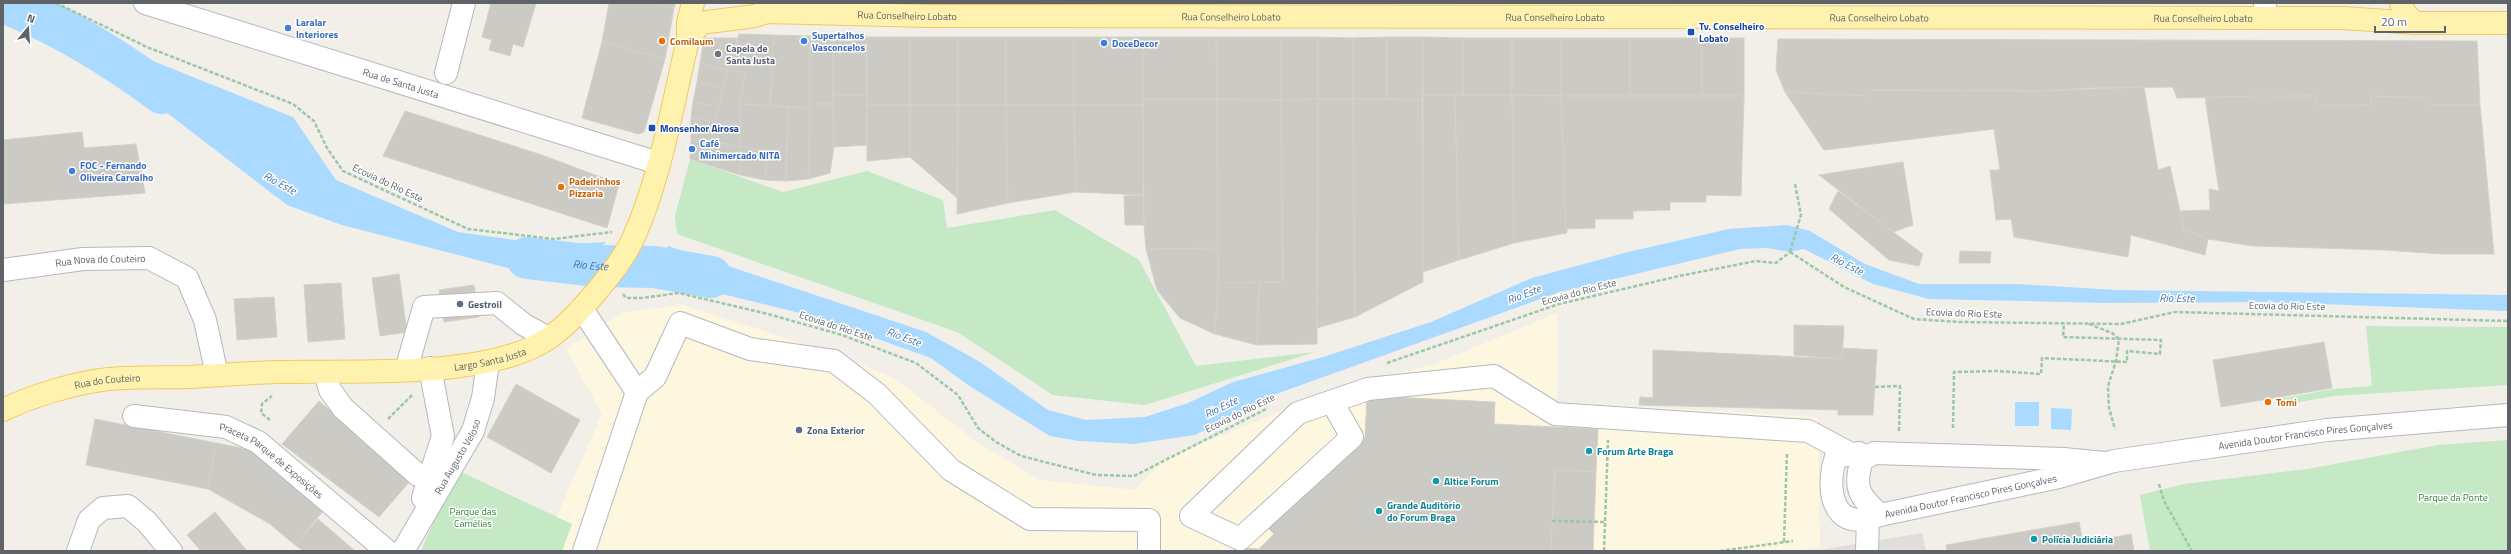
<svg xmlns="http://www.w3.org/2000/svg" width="2511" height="554" viewBox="0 0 2511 554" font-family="'Titillium Web',sans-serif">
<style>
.commercial{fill:#fef7e0}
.industrial{fill:#e0deda}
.green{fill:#c5e8c5}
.water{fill:#aadaff}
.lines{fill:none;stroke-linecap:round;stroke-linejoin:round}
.river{stroke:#aadaff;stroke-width:42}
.building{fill:#cccac5;stroke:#d6d1c6}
.minor-casing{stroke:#b5b8bc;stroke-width:24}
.major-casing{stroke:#f2c960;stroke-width:24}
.path{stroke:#9cc7a9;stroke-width:2.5;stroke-dasharray:4 2;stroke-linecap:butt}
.minor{stroke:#fff;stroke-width:22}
.major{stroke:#fff2af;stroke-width:22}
.shop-dot{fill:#3f7fe0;stroke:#fff;stroke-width:1.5}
.transit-dot{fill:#1a4fb4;stroke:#fff;stroke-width:1.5}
.food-dot{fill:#e8710a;stroke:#fff;stroke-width:1.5}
.worship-dot{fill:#6b7280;stroke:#fff;stroke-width:1.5}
.service-dot{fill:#5c6f8a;stroke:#fff;stroke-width:1.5}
.culture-dot{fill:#0f9aa8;stroke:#fff;stroke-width:1.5}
.labels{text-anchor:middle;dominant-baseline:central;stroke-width:3;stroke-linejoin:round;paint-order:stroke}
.street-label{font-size:10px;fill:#5f6368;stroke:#fff}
.shop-label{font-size:10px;font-weight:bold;fill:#366cbe;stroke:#fff;text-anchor:start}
.transit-label{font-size:10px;font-weight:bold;fill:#164399;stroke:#fff;text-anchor:start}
.food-label{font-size:10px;font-weight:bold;fill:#c56008;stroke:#fff;text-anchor:start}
.worship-label{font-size:10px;font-weight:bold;fill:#5b616d;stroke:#fff;text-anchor:start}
.service-label{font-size:10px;font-weight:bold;fill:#4e5e75;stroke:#fff;text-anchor:start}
.culture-label{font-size:10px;font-weight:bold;fill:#0d838f;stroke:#fff;text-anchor:start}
.park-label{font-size:10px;fill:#348238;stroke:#fff}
.water-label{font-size:11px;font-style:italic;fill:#4174aa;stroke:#fff}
</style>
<rect width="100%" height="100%" fill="#f1efe8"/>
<!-- commercial -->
<polygon class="commercial" points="683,305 835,354 894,378 978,443 1040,480 1135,490 1164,459 1314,398 1437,363 1557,313 1557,402 1818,417 1820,547 1796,551 562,551 572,524 556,518 602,414 566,348 624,312"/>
<!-- industrial -->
<polygon class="industrial" points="1922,533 1926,551 1814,551"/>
<!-- green -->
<g class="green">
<polygon points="690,159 783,192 867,171 943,200 947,228 1055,210 1139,260 1196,366 1315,352 1145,405 1053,395 957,332 677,234 675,216"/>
<polygon points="2366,326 2508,327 2508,385 2334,396 2281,405 2279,399 2333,389 2372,386"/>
<polygon points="2508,440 2508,551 2150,551 2140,495 2184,484 2307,469 2438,445"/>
<polygon points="459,471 572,524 562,551 421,551 446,493"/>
</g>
<!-- water -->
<g class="water">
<polygon points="3,3 52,3 85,22 86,31 77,49 3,19"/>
<polygon points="118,47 293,117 336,180 458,232 551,245 606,242 566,283 342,225 287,205 114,72"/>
<polygon points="1787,225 1810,231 1865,264 1919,284 2016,284 2117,290 2508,295 2508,311 2267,302 2107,303 1929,299 1873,284 1804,249 1790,252 1767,248 1740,249 1560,292 1276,394 1195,435 1134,444 1079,441 1050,436 971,387 931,358 816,317 702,289 642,286 668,246 926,332 980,362 1048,410 1086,420 1145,417 1188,403 1233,382 1323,357 1431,322 1532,278 1628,252 1729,229"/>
<rect x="2015" y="402" width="24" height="24"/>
<polygon points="2051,408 2072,409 2071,430 2051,429"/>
</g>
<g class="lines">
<!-- river -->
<g class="river">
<path d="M5 3C62 25 113 57 162 93"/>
<path id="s1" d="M527 258 595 266 655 267 711 277"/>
</g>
</g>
<!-- building -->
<g class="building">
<polygon points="491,3 536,3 523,47 513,44 510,56 489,50 492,40 482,37"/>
<polygon points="609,3 655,3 674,8 665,59 602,42"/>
<polygon points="655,3 675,3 674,8"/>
<polygon points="739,34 774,35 770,106 740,104 745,73 730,71"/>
<polygon points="774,35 810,36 810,108 770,106"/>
<rect x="810" y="36" width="23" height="68"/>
<polygon points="833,36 867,37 867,95 833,95"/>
<rect x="867" y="37" width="43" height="68"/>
<rect x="910" y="37" width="48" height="68"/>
<rect x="958" y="37" width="48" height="68"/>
<rect x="1006" y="37" width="68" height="68"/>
<rect x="1074" y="37" width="69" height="68"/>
<polygon points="1143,37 1216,37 1217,99 1143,99"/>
<polygon points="1216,37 1281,37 1281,100 1217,99"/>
<polygon points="1281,37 1318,37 1318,99 1281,100"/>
<polygon points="1318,37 1353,38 1353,99 1318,99"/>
<polygon points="1387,37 1387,99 1353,99 1353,38"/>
<polygon points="1387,37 1423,37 1422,100 1387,99"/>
<polygon points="1423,37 1463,38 1463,95 1423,95"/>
<polygon points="704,38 737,38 730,71 700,63"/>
<rect x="1463" y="38" width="49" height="57"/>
<polygon points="1512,38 1561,38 1561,96 1512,95"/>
<rect x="1561" y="38" width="69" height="58"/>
<rect x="1630" y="38" width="72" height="58"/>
<rect x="1702" y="38" width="42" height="58"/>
<polygon points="1778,39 2477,41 2480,105 2430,105 2431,98 2371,96 2371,105 2317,106 2316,96 2177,98 2173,87 2087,88 2039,91 1870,90 1869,96 1785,92 1776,70"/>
<polygon points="602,42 665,59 644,132 638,134 582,118"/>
<polygon points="700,63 727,70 723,88 697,82"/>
<polygon points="727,70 745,73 740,104 741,147 711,141"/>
<polygon points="697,82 723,88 719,107 693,102"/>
<polygon points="2144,87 2158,170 2170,166 2184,229 2208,239 2205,255 2131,235 2128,257 2014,237 2011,219 1996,220 1990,170 2000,170 1994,129 1824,150 1785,92 1869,96 1870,90 2039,91"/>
<polygon points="833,95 867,95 867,145 834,147"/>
<polygon points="1423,95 1455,95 1459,260 1423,272"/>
<polygon points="1455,95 1512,95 1514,243 1459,260"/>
<polygon points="1512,95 1561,96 1567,233 1514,243"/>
<polygon points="1561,96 1744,96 1741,196 1706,195 1706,202 1670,202 1670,210 1633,211 1633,219 1595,219 1595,228 1566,229"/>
<polygon points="2266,96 2316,96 2317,106 2371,105 2371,96 2431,98 2430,105 2480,105 2494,254 2442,254 2384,250 2253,246 2208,239 2184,229 2180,211 2210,210 2209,189 2219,191 2205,97"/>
<polygon points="1143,99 1217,99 1218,248 1146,249 1144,225"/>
<polygon points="1217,99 1281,100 1283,282 1218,283"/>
<polygon points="1318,99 1317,344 1257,345 1259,282 1283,282 1281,100"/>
<polygon points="1318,99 1353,99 1355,317 1317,328"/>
<polygon points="1353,99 1422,100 1423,282 1355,317"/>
<polygon points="693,102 719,107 715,122 691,117"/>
<polygon points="740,104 788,107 786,181 765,180 767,152 741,147"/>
<polygon points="810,104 833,104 834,147 830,173 808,179"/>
<polygon points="867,105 910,105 910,157 867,161"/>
<polygon points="910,105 958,105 957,198 910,157"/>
<polygon points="958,105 1006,105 1008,203 957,214"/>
<polygon points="1006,105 1074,105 1076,192 1008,203"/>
<polygon points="1074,105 1143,105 1143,195 1076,192"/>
<polygon points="788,107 810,108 808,179 786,181"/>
<polygon points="405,111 542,155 619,184 607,228 383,156"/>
<polygon points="691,117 715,122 711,141 691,141"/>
<polygon points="82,132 84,148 136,144 145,193 3,204 3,140"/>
<polygon points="691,141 711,141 741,147 740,175 690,159"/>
<polygon points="741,147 767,152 765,180 740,175"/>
<polygon points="1903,162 1913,225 1893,232 1819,175"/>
<polygon points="1838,191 1923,254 1919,266 1889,260 1829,209"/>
<polygon points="1143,195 1144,225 1125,225 1124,196"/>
<polygon points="1218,248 1218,283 1215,334 1180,318 1157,290 1146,249"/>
<polygon points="1960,251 1991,252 1990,263 1959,263"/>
<polygon points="399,274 407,332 380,336 372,278"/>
<polygon points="1259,282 1257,345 1215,334 1218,283"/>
<polygon points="341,283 345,339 308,342 304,285"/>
<polygon points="474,285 479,317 444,322 439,290"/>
<polygon points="274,297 277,337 237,340 234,299"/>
<polygon points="1794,325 1844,326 1842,359 1794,355"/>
<polygon points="2324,342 2332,388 2221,407 2213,360"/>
<polygon points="1843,348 1877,350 1873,415 1838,415 1838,410 1639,405 1640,397 1653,398 1653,350 1842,359"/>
<polygon points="516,384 580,420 551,473 487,437"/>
<polygon points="1367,396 1495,402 1494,424 1598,429 1596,472 1555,470 1551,551 1257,551 1274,534 1267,527 1365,438"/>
<polygon points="319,401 411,480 379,517 282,444"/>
<polygon points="95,419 216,443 208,489 86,465"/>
<polygon points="216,443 252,450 323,511 295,545 270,524 208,489"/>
<polygon points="1555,470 1596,472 1593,551 1551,551"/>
<polygon points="215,512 247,551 201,551 187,535"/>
<polygon points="318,519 355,551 304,551 295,545"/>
<polygon points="2079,522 2083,543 2131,534 2134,551 1947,551 1946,545"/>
<polygon points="1234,547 1258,549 1257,551 1234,551"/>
</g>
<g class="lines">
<!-- minor casing -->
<g class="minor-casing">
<g id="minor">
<path id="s2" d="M145 3 658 163"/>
<polyline points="2265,3 2265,18"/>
<polyline points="446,73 464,3"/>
<path id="s3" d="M3 270 83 259 149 258 187 278 205 320 217 375"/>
<polyline points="582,309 637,392 655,377 680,323 750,349 834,361 877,394 951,470 1030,519 1149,520 1149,551"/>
<polyline points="406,370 424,307 497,303 523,324 548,338"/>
<polyline points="325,372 330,390 343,408 418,475 426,476 432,471"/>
<polyline points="1332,402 1352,437 1240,539 1191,516 1298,413 1368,389 1494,376 1555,414 1808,431 1862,460"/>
<path id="s4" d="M134 416 226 427 258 442 387 551"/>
<path d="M1859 453 1836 457C1828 479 1828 519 1858 520 1865 521 1874 517 1880 515"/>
<path id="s5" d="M2104 463 2064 459 1874 453 1862 460C1853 488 1859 496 1880 515L2059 477 2114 461 2327 430 2508 415"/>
<polyline points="423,498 443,436 430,368"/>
<polyline points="78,551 89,520 103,508 128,506 147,522 171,551"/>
<path id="s6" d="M403 551 473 431 483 398 488 362"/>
<polyline points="584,551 637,392"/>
<polyline points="1867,551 1868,518"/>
</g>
</g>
<!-- major casing -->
<g class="major-casing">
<g id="major">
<polyline points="2401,3 2405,14 2416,23"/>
<path id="s7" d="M688 40 700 23 755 16 767 12 930 16 2343 18 2416 23H2508"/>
<path id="s8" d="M3 410C29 397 72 384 101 380 131 376 162 378 191 377 219 375 248 373 276 372 349 370 489 380 549 338 575 320 620 267 633 239 661 177 672 106 688 40V22L693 3"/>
</g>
</g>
<!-- path -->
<g class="path">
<polyline points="56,3 147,47 293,104 314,121 327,148 343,171 468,229 554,239 612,232"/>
<polyline points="1790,252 1844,287 1914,319 1959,322 2121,324 2175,312 2508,321"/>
<polyline points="1790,252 1801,215 1795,184"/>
<polyline points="623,294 626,298 642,298 679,293 768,314 842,335 916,363 958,395 978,428 996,442 1021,456 1096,475 1134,476 1268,408"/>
<polyline points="2089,324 2112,333 2119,339 2116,361 2108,386 2109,408 2115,429"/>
<polyline points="1387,363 1559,304 1679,276 1756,261 1776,263 1790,252"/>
<polyline points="1875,387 1900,386 1899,432"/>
<polyline points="388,419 412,395"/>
<polyline points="270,420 261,413 262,404 272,396"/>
<polyline points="1953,428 1954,372 1997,371 2041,374 2042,358 2127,362 2127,351 2160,354 2161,340 2063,337 2064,323"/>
<polyline points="2159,484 2164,501 2192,551"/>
<polyline points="1552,521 1605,522"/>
<polyline points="1784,542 1787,452"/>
<polyline points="1604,551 1608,440"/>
<polyline points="1720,551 1793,541"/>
</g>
<!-- minor -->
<use href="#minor" class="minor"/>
<!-- major -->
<use href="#major" class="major"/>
</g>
<!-- markers -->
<g class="shop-dot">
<circle cx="288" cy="28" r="4"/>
<circle cx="804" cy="41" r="4"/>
<circle cx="1104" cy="43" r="4"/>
<circle cx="692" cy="149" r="4"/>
<circle cx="72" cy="171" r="4"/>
</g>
<g class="transit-dot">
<rect x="1687" y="28" width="8" height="8" rx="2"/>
<rect x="648" y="124" width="8" height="8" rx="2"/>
</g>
<g class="food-dot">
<circle cx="662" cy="41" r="4"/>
<circle cx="561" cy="187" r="4"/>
<circle cx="2268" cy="402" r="4"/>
</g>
<circle class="worship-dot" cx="718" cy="54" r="4"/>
<g class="service-dot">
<circle cx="460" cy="304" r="4"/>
<circle cx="799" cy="430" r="4"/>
</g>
<g class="culture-dot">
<circle cx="1589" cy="451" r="4"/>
<circle cx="1436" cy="481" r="4"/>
<circle cx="1379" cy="511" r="4"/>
<circle cx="2034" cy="539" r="4"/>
</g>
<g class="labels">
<!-- street labels -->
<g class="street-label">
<text stroke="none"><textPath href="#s7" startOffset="229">Rua Conselheiro Lobato</textPath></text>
<text stroke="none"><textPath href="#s7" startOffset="553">Rua Conselheiro Lobato</textPath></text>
<text stroke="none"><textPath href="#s7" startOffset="877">Rua Conselheiro Lobato</textPath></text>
<text stroke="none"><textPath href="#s7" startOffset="1201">Rua Conselheiro Lobato</textPath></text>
<text stroke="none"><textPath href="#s7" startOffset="1525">Rua Conselheiro Lobato</textPath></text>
<text stroke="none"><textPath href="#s2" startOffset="268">Rua de Santa Justa</textPath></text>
<text transform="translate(388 183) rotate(25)">Ecovia do Rio Este</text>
<text stroke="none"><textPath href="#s3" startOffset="98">Rua Nova do Couteiro</textPath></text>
<text transform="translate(1579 292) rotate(-15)">Ecovia do Rio Este</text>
<text transform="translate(2287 306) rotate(1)">Ecovia do Rio Este</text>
<text transform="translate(1964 313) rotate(2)">Ecovia do Rio Este</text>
<text transform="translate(836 326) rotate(18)">Ecovia do Rio Este</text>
<text stroke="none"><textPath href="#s8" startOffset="493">Largo Santa Justa</textPath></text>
<text stroke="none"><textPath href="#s8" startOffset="109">Rua do Couteiro</textPath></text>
<text transform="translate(1240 413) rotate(-26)">Ecovia do Rio Este</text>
<text stroke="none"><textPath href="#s5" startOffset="741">Avenida Doutor Francisco Pires Gonçalves</textPath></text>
<text stroke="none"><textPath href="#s6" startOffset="109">Rua Augusto Veloso</textPath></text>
<text stroke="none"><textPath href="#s4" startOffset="149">Praceta Parque de Exposições</textPath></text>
<text stroke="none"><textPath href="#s5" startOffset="400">Avenida Doutor Francisco Pires Gonçalves</textPath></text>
</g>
<!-- shop labels -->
<g class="shop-label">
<text x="296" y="22">Laralar<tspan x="296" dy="12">Interiores</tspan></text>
<text x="812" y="35">Supertalhos<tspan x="812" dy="12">Vasconcelos</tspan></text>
<text x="1112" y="43">DoceDecor</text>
<text x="700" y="143">Café<tspan x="700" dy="12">Minimercado NITA</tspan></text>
<text x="80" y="165">FOC - Fernando<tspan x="80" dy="12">Oliveira Carvalho</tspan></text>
</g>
<!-- transit labels -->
<g class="transit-label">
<text x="1699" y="26">Tv. Conselheiro<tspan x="1699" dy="12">Lobato</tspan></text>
<text x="660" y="128">Monsenhor Airosa</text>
</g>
<!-- food labels -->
<g class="food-label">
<text x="670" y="41">Comilaum</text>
<text x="569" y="181">Padeirinhos<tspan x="569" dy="12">Pizzaria</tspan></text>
<text x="2276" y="402">Tomi</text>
</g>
<!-- worship labels -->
<g class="worship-label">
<text x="726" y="48">Capela de<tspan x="726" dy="12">Santa Justa</tspan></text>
</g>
<!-- service labels -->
<g class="service-label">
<text x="468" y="304">Gestroil</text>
<text x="807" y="430">Zona Exterior</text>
</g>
<!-- culture labels -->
<g class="culture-label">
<text x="1597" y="451">Forum Arte Braga</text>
<text x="1444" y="481">Altice Forum</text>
<text x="1387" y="505">Grande Auditório<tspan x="1387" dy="12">do Forum Braga</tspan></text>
<text x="2042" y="539">Polícia Judiciária</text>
</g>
<!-- park labels -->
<g class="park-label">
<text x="2453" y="497">Parque da Ponte</text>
<text x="473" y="511">Parque das<tspan x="473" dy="12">Camélias</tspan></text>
</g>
<!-- water labels -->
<g class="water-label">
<text transform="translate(280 183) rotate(29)">Rio Este</text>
<text stroke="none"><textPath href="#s1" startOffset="64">Rio Este</textPath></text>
<text transform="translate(1847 264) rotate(27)">Rio Este</text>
<text transform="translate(1524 294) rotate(-21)">Rio Este</text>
<text transform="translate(2177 298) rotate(1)">Rio Este</text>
<text transform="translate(904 337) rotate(20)">Rio Este</text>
<text transform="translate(1221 407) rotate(-26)">Rio Este</text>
</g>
</g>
<!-- border -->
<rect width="2511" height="554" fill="none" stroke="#5f6368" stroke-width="8"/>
<!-- north arrow -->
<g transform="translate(28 28) rotate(18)" stroke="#ffffff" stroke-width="3" paint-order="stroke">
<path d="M0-3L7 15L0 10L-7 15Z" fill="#5f6368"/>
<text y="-6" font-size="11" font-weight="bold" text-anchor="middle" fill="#5f6368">N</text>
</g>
<!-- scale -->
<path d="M2375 26v6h70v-6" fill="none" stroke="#5f6368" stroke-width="2"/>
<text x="2381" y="26" font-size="12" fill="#5f6368" stroke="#ffffff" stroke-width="3" paint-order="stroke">20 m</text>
</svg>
